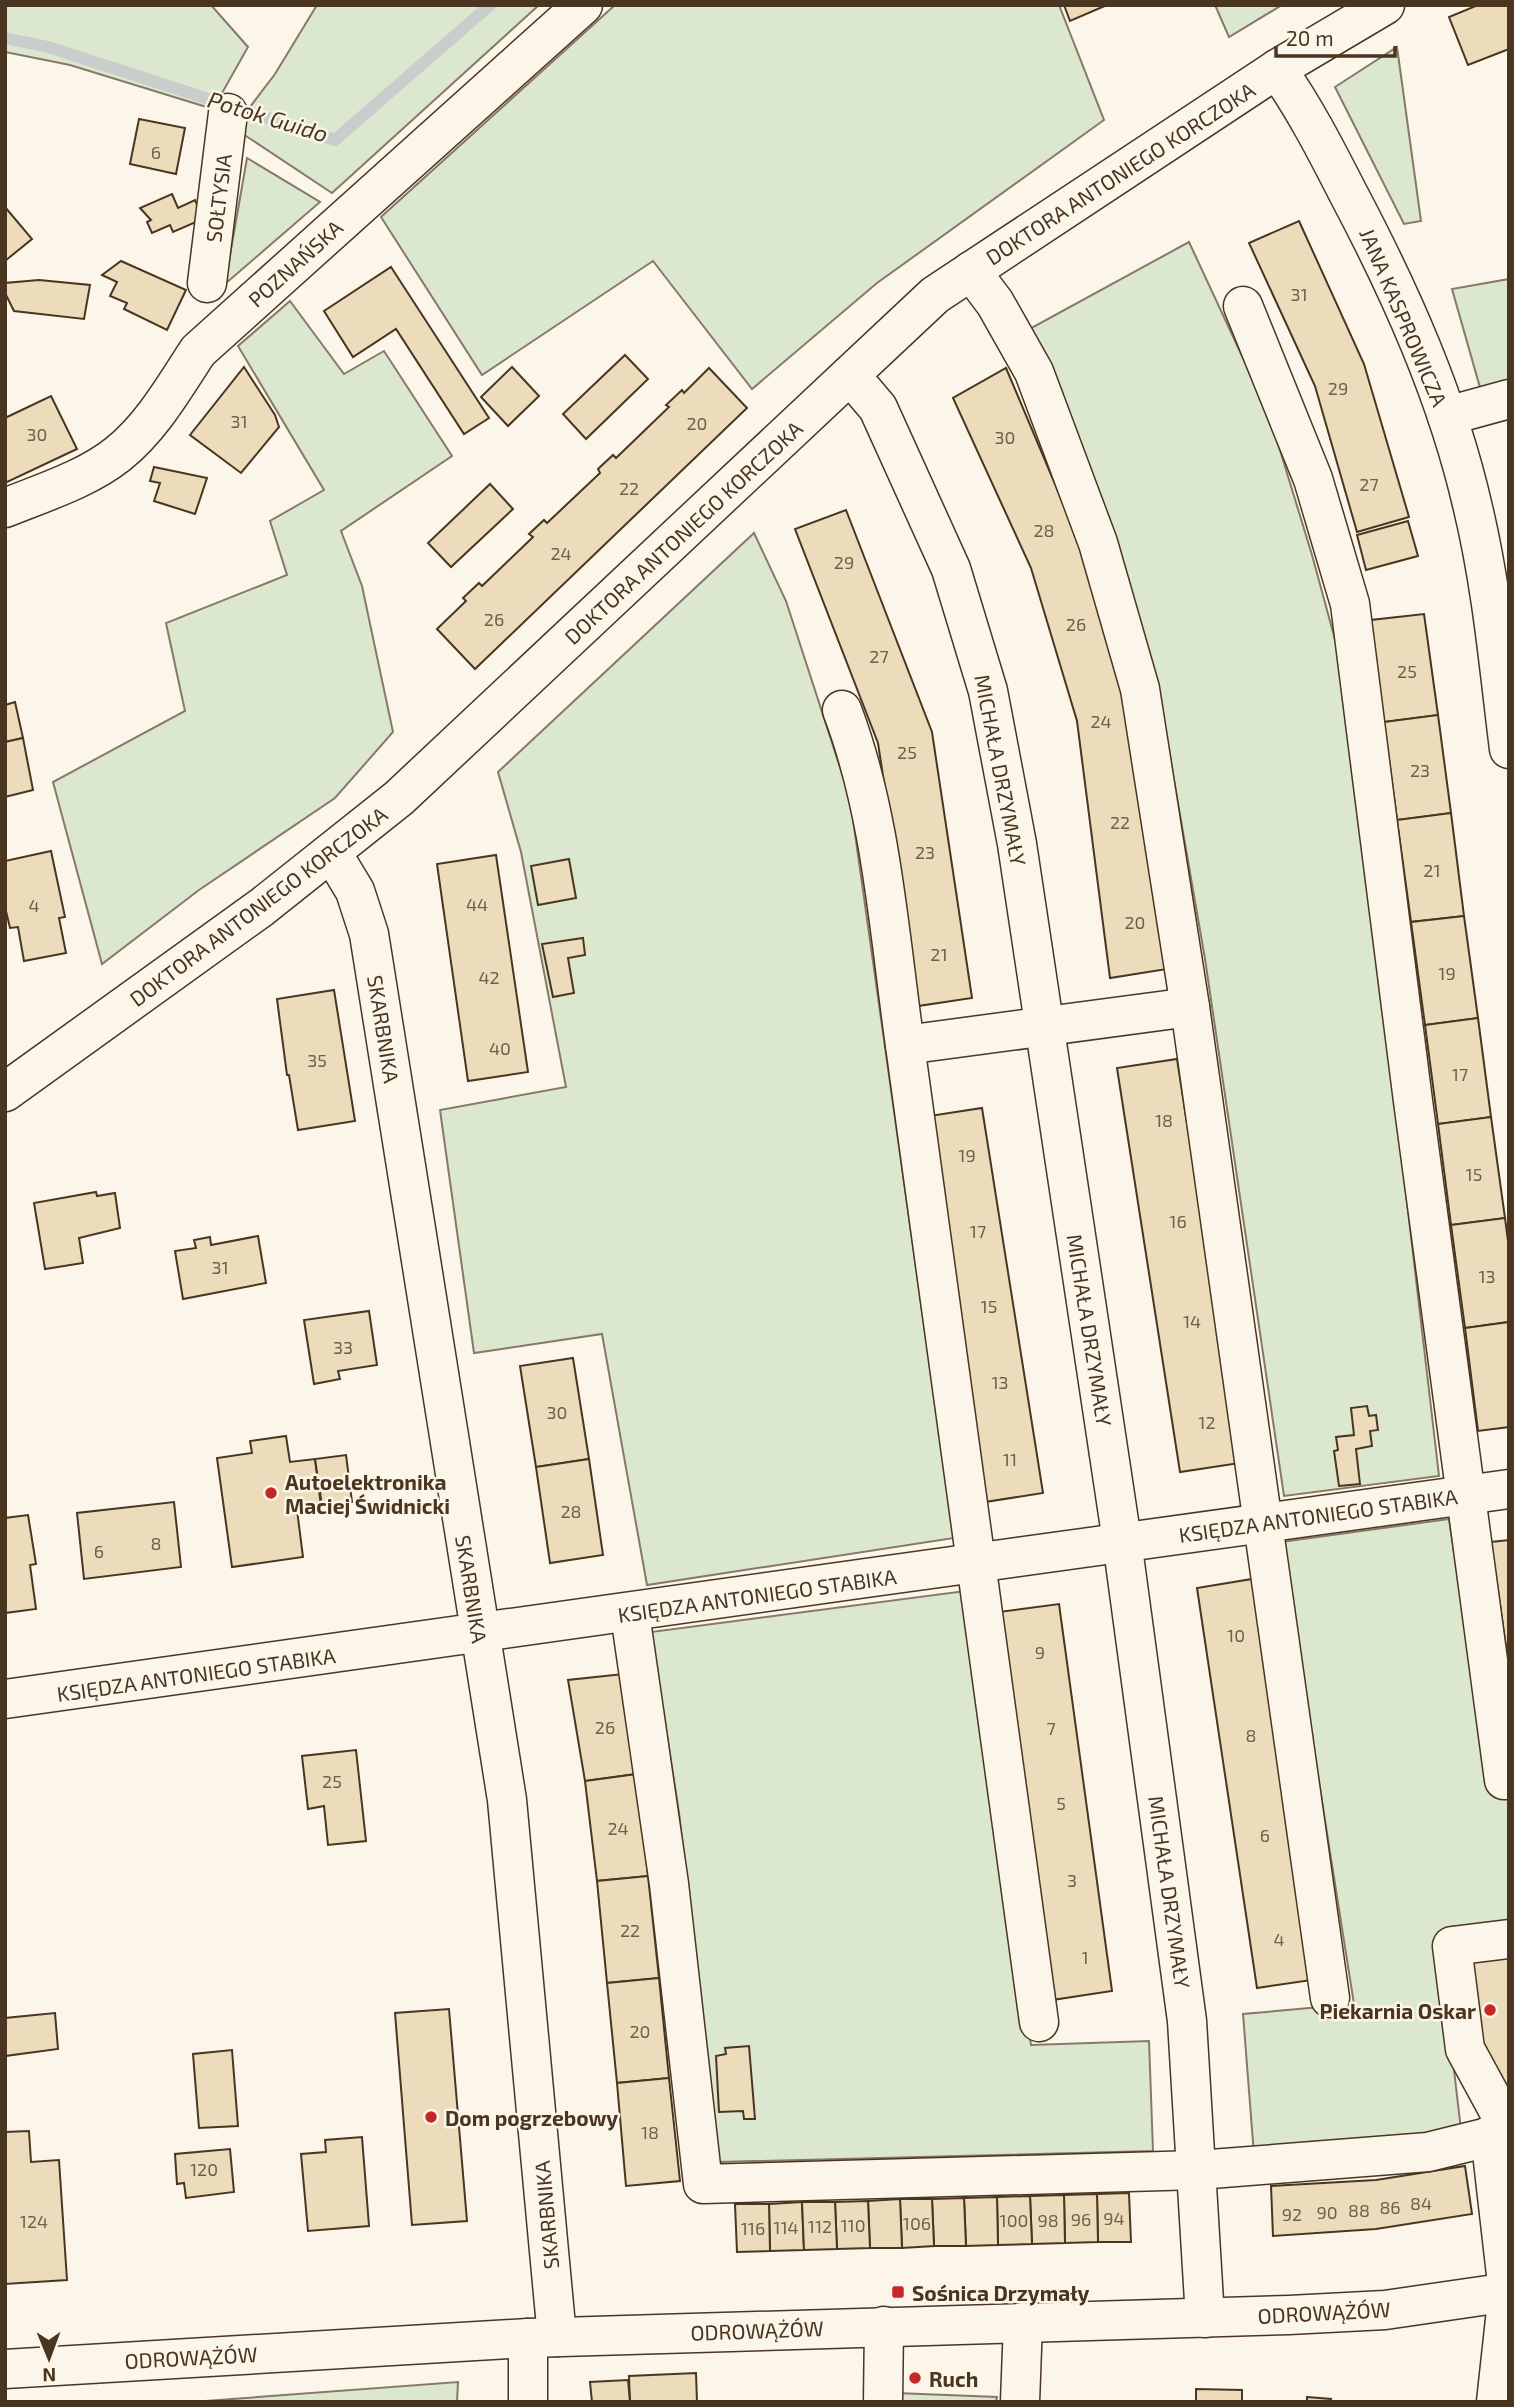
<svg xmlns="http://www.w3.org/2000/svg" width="1514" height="2407" viewBox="0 0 1514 2407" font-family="'Exo 2',sans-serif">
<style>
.green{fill:#dce7d0;stroke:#887966;stroke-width:2}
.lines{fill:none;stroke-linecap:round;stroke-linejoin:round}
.stream{stroke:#c9cecd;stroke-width:12}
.building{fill:#ecdcbc;stroke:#4a3520;stroke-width:2}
.minor-casing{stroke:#4a3520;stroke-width:41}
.minor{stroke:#fbf6e9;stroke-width:38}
.poi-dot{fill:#c62828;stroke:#fbf6e9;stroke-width:2.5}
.labels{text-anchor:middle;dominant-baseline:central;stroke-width:5;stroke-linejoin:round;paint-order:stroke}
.number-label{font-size:18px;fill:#725f47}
.street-label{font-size:21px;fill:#4a3520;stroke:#fbf6e9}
.poi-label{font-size:21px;font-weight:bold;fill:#4a3520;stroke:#fbf6e9;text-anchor:start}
.water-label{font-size:23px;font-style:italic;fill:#4a3520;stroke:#fbf6e9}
</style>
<rect width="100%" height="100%" fill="#fbf6e9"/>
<!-- green -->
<g class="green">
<polygon points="5,5 211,5 248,47 213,109 70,65 5,52"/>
<polygon points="317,5 539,5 332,193 234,128 275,74"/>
<polygon points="615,5 1059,5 1104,120 877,283 752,389 653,261 482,375 381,217"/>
<polygon points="1215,5 1282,5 1229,37"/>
<polygon points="1397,47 1421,221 1404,224 1335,87"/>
<polygon points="247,158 320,202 225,284"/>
<polygon points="1189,242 1269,414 1312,555 1346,680 1439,1476 1284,1496 1205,959 1157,682 1024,332"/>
<polygon points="1509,279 1509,385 1481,391 1452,289"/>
<polygon points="290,301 344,374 384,351 452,456 341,531 362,586 393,732 335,798 199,890 102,964 53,782 185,711 166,623 287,575 270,521 324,490 238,346"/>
<polygon points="754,533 786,601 850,798 954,1538 647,1585 602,1334 474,1353 440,1110 566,1087 521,852 498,772"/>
<polygon points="1449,1519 1491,1795 1509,1793 1509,1925 1438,1933 1461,2130 1254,2155 1243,2014 1354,2004 1281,1542"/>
<polygon points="965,1591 1031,2045 1149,2041 1153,2151 718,2162 679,1813 651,1632"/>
<polygon points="458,2382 457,2402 192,2402"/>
<polygon points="896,2393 997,2397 996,2402 896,2402"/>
</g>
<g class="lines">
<!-- stream -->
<polyline class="stream" points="5,38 48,47 335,140 490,5"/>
</g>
<!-- building -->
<g class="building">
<polygon points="1064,5 1107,5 1070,21"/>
<polygon points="1478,5 1509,5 1509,49 1468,65 1449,17"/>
<polygon points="139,119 185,128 176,174 130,164"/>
<polygon points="172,194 178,208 195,200 203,219 173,232 170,225 152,233 147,222 151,220 140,208"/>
<polygon points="5,207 32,239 5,261"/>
<polygon points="1299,221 1364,364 1409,517 1357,532 1315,386 1249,243"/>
<polygon points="121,261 186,290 167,330 124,309 127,303 110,296 117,282 102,275"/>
<polygon points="391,267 489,418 464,434 396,329 353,357 324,311"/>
<polygon points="39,280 90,285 84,319 14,311 5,293 5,283"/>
<polygon points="625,355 648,379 586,439 563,414"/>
<polygon points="244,367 275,415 279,427 241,473 190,435"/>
<polygon points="512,367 539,396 508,426 481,397"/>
<polygon points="709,368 747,408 475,669 437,629 466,601 463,598 479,583 482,586 533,537 529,534 544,520 547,523 600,473 598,469 613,455 616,458 669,407 666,405 682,390 684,393"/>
<polygon points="1006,368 1082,548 1128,713 1167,969 1110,978 1077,721 1031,568 953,398"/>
<polygon points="51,396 77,449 5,483 5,418"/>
<polygon points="154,467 207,478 195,514 154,501 160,483 150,481"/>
<polygon points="490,484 513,509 451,567 428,543"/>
<polygon points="846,510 932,732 972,998 918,1006 878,743 795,529"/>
<polygon points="1408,521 1418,556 1366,570 1357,535"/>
<polygon points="1424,614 1438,715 1384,722 1371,620"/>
<polygon points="15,702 23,738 5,742 5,705"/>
<polygon points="1438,715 1451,813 1397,820 1384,722"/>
<polygon points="23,738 33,790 5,797 5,742"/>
<polygon points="1451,813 1464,916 1411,922 1397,820"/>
<polygon points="51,851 65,917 59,918 66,953 24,961 18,927 10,928 5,907 5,861"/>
<polygon points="496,855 528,1072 468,1081 437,864"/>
<polygon points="569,859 576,898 538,905 531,866"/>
<polygon points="1464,916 1478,1018 1425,1025 1411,922"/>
<polygon points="583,938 585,955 568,958 574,993 553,997 542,944"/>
<polygon points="334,990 355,1121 298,1130 289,1075 287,1075 277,999"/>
<polygon points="1478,1018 1491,1117 1438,1124 1425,1025"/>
<polygon points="1177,1059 1240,1463 1180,1472 1117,1068"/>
<polygon points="982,1108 1043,1493 985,1502 923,1117"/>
<polygon points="1491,1117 1505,1218 1451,1225 1438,1124"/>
<polygon points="96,1192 97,1196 115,1193 120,1228 79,1238 83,1263 45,1269 34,1203"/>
<polygon points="1505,1218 1509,1249 1509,1322 1465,1328 1451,1225"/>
<polygon points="258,1236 266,1283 183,1299 175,1251 196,1248 194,1240 210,1237 211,1245"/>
<polygon points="369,1311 377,1365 338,1371 340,1379 314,1384 304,1320"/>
<polygon points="1509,1322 1509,1427 1478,1431 1465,1328"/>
<polygon points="573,1358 589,1459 536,1467 520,1366"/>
<polygon points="1367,1406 1369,1416 1376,1415 1378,1430 1370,1431 1372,1446 1356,1449 1360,1484 1339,1486 1334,1451 1338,1450 1336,1437 1354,1435 1351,1408"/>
<polygon points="286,1436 290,1462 315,1459 321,1506 297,1510 303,1557 232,1567 217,1458 252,1453 250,1441"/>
<polygon points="346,1455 352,1502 322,1506 315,1459"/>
<polygon points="589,1459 603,1555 550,1563 536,1467"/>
<polygon points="174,1502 181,1567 84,1579 77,1513"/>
<polygon points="28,1515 36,1564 30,1565 36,1609 5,1613 5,1518"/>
<polygon points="1509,1540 1509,1668 1491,1542"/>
<polygon points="1252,1579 1312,1980 1257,1988 1197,1588"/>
<polygon points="1059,1604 1112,1991 1052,2000 999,1612"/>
<polygon points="623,1674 637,1774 585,1781 568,1680"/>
<polygon points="356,1750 366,1841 328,1845 324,1806 308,1809 302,1756"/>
<polygon points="637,1774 648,1876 597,1881 585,1781"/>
<polygon points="648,1876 659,1978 607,1983 597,1881"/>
<polygon points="1509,1956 1509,2090 1485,2073 1465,1961"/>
<polygon points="659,1978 669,2078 617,2083 607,1983"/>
<polygon points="449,2009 467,2221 412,2225 395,2013"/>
<polygon points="55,2013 58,2049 5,2056 5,2018"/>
<polygon points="749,2046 755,2119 744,2119 743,2111 719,2112 716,2056 726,2054 725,2048"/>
<polygon points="232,2050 238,2126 199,2128 193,2054"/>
<polygon points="669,2078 680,2181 626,2186 617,2083"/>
<polygon points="29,2131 31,2162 59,2160 67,2280 5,2284 5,2132"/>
<polygon points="362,2137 369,2226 308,2231 301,2154 326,2152 325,2140"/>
<polygon points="230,2149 234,2192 186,2198 184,2183 177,2184 175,2154"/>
<polygon points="1465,2166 1472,2214 1376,2229 1273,2236 1271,2186 1376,2180"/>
<polygon points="1129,2193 1131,2242 1098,2242 1097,2194"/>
<polygon points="1097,2194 1098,2242 1065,2243 1064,2195"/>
<polygon points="1064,2195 1065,2243 1032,2244 1030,2196"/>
<polygon points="1030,2196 1032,2244 998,2245 997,2197"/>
<polygon points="997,2197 998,2245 966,2246 964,2198"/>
<polygon points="964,2198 966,2246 934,2246 932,2199"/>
<polygon points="900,2199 932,2199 934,2246 902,2248"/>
<polygon points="900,2199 902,2248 870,2248 868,2201"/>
<polygon points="868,2201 870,2248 837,2249 835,2202"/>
<polygon points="802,2202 804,2250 770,2251 769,2204"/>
<polygon points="802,2202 835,2202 837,2249 804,2250"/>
<polygon points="735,2204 769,2204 770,2251 737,2252"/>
<polygon points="696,2373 697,2402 630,2402 629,2376"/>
<polygon points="628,2380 630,2402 592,2402 590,2382"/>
<polygon points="1196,2389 1242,2390 1242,2402 1196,2402"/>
<polygon points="1307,2397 1331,2399 1330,2402 1307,2402"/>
</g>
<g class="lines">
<!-- minor casing -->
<g class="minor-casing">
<g id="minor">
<path d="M1277 69C1305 109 1326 150 1348 193 1401 293 1448 398 1473 508 1492 587 1499 669 1509 749"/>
<polyline points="971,271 995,303 1034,372 1098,543 1140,689 1190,1007 1330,1998"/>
<polyline points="207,283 228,113"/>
<polyline points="1243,306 1313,479 1350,604 1413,1101 1504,1780 1509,1780"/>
<polyline points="850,375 878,408 951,569 988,691 1017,844 1122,1541 1187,2021 1205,2318"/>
<polyline points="1447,416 1509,399"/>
<path d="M5 508C42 493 87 479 118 454 152 427 175 386 198 351L583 5"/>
<path d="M842 710C882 815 889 933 905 1045"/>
<polyline points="332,853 355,891 369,934 507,1800 557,2337"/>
<polyline points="5,1092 262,907 399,798 935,295 1277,69 1385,5"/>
<polyline points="630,1614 669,1884 703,2184 1198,2170 1428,2152 1509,2132"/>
<path d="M5 1699C507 1632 1007 1555 1509 1489"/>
<polyline points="1509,1939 1452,1946 1465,2049 1509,2130"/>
<polyline points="1039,2022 905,1045 1190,1007"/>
<polyline points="1490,2135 1508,2292 1496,2402"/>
<polyline points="5,2369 528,2338 1289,2315 1385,2310 1509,2292"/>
<polyline points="528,2402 528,2338"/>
<polyline points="883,2402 884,2326"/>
<polyline points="1020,2402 1023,2322"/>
</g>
</g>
<!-- minor -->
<use href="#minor" class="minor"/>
</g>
<!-- markers -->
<g class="poi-dot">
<circle cx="271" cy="1493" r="7"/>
<circle cx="1490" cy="2010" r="7"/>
<circle cx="431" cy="2117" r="7"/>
<rect x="891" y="2285" width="14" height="14" rx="3.5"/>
<circle cx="915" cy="2378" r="7"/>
</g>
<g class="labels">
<!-- number labels -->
<g class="number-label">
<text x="156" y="152">6</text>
<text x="1299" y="294">31</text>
<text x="1338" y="388">29</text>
<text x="239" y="421">31</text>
<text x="697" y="423">20</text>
<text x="37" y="434">30</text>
<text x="1005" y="437">30</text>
<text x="1369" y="484">27</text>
<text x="629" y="488">22</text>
<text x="1044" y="530">28</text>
<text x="561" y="553">24</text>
<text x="844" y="562">29</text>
<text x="494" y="619">26</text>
<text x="1076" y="624">26</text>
<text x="879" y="656">27</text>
<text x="1407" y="671">25</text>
<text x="1101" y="721">24</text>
<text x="907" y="752">25</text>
<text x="1420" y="770">23</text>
<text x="1120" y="822">22</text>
<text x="925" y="852">23</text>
<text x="1432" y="870">21</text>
<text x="477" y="904">44</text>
<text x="34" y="905">4</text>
<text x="1135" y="922">20</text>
<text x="939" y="954">21</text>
<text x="1447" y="973">19</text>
<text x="489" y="977">42</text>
<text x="500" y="1048">40</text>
<text x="317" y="1060">35</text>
<text x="1460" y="1074">17</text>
<text x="1164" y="1120">18</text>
<text x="967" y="1155">19</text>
<text x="1474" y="1174">15</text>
<text x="1178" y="1221">16</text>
<text x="978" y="1231">17</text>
<text x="220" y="1267">31</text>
<text x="1487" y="1276">13</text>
<text x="989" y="1306">15</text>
<text x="1192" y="1321">14</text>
<text x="343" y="1347">33</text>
<text x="1000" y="1382">13</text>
<text x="557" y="1412">30</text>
<text x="1207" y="1422">12</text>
<text x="1010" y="1459">11</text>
<text x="571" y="1511">28</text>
<text x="156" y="1543">8</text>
<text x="99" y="1551">6</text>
<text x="1236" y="1635">10</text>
<text x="1040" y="1652">9</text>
<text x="605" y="1727">26</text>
<text x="1051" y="1728">7</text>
<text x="1251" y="1735">8</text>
<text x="332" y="1781">25</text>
<text x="1061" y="1803">5</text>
<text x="618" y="1828">24</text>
<text x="1265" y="1835">6</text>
<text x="1072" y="1880">3</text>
<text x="630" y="1930">22</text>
<text x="1279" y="1939">4</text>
<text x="1085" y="1957">1</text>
<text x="640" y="2031">20</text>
<text x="650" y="2132">18</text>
<text x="204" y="2169">120</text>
<text x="1421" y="2203">84</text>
<text x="1390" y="2207">86</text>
<text x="1359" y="2210">88</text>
<text x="1327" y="2212">90</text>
<text x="1292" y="2214">92</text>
<text x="1114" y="2218">94</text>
<text x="1081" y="2219">96</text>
<text x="1014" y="2220">100</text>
<text x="1048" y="2220">98</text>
<text x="34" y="2221">124</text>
<text x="917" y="2223">106</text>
<text x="853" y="2225">110</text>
<text x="820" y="2226">112</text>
<text x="786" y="2227">114</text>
<text x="753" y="2228">116</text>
</g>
<!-- street labels -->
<g class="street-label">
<text transform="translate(1120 173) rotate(-33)">DOKTORA ANTONIEGO KORCZOKA</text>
<text transform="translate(218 198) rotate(-83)">SOŁTYSIA</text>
<text transform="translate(295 263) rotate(-42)">POZNAŃSKA</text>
<text transform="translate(1404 317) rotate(67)">JANA KASPROWICZA</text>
<text transform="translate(683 532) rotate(-43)">DOKTORA ANTONIEGO KORCZOKA</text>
<text transform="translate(1001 770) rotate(79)">MICHAŁA DRZYMAŁY</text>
<text transform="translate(258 906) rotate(-37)">DOKTORA ANTONIEGO KORCZOKA</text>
<text transform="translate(384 1029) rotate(81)">SKARBNIKA</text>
<text transform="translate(1090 1330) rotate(81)">MICHAŁA DRZYMAŁY</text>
<text transform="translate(1318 1515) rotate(-8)">KSIĘDZA ANTONIEGO STABIKA</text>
<text transform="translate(472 1589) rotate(81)">SKARBNIKA</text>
<text transform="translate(757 1595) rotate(-8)">KSIĘDZA ANTONIEGO STABIKA</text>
<text transform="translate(196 1674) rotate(-8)">KSIĘDZA ANTONIEGO STABIKA</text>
<text transform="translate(1170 1892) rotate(82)">MICHAŁA DRZYMAŁY</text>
<text transform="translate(546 2215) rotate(-95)">SKARBNIKA</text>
<text transform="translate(1324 2312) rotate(-3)">ODROWĄŻÓW</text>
<text transform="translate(757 2330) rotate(-2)">ODROWĄŻÓW</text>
<text transform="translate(191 2357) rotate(-3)">ODROWĄŻÓW</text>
</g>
<!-- poi labels -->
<g class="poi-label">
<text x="285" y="1481">Autoelektronika<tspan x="285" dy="24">Maciej Świdnicki</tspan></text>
<text x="1476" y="2010" text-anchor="end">Piekarnia Oskar</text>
<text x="445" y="2117">Dom pogrzebowy</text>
<text x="912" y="2292">Sośnica Drzymały</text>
<text x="929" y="2378">Ruch</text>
</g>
<!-- water labels -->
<g class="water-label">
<text transform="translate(268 116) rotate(17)">Potok Guido</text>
</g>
</g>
<!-- border -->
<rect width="1514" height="2407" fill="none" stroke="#4a3520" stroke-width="14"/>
<!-- north arrow -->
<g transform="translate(49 2358) rotate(179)" stroke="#fbf6e9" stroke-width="5" paint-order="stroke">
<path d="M0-5L12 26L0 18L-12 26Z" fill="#4a3520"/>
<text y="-10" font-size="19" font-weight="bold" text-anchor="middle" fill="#4a3520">N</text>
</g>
<!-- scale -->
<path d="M1276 46v10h119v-10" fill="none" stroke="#4a3520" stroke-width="3.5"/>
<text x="1286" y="46" font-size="21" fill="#4a3520" stroke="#fbf6e9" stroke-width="5" paint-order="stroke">20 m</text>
</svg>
